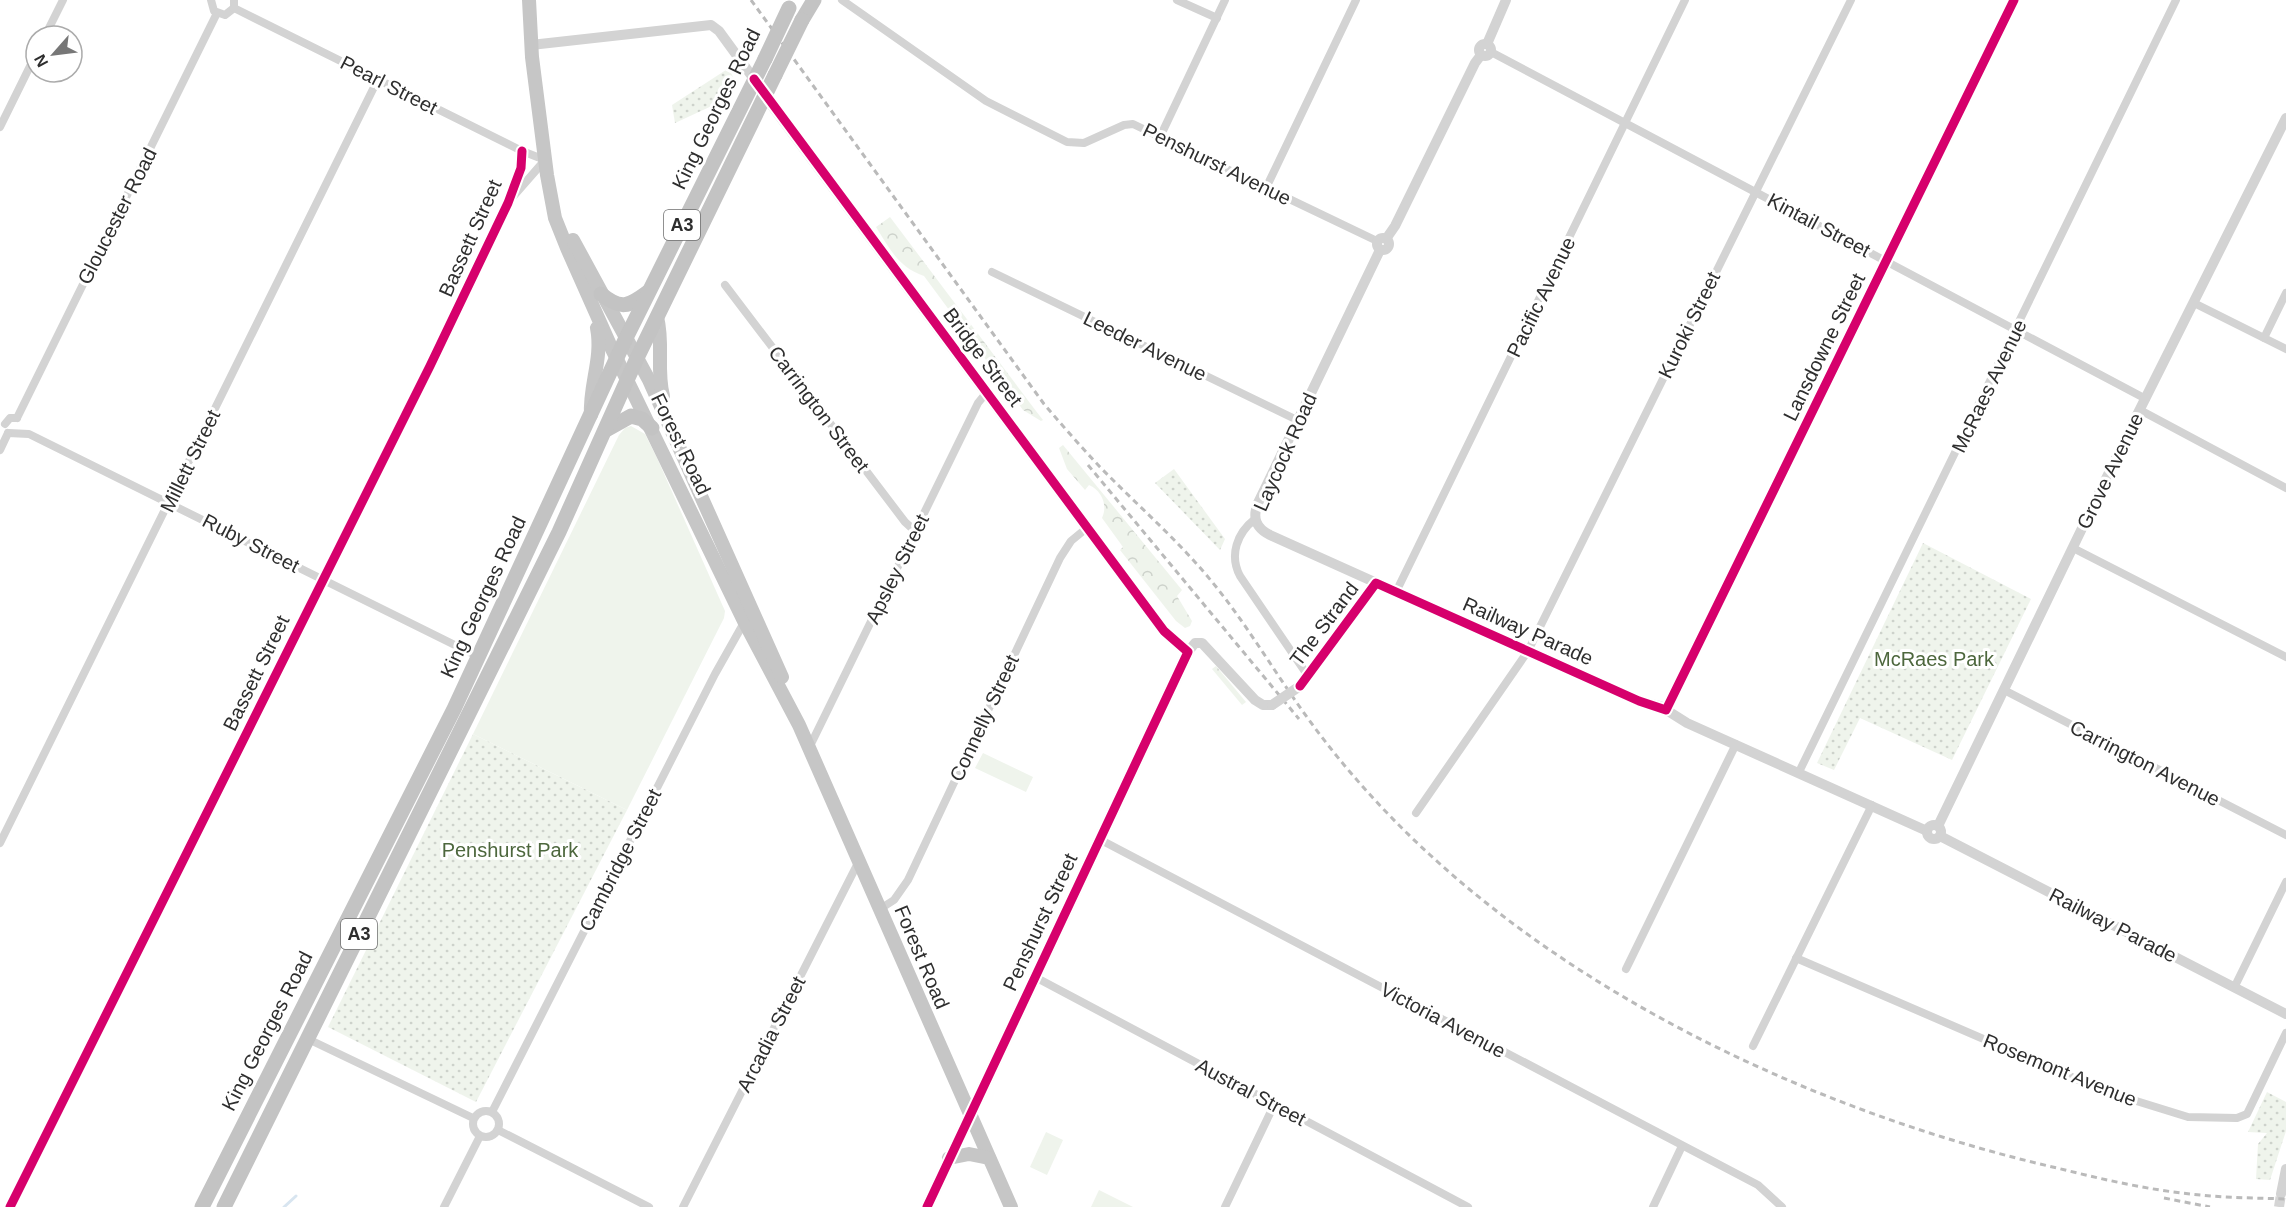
<svg xmlns="http://www.w3.org/2000/svg" width="2286" height="1207" viewBox="0 0 2286 1207" font-family="Arial,sans-serif">
<style>
.green{fill:#eff4ec}
.forest{fill:url(#forest-crowns)}
.park{fill:url(#park-dots)}
.lines{fill:none;stroke-linecap:round;stroke-linejoin:round}
.stream{stroke:#d8e5f0;stroke-width:3}
.tertiary-tunnel{stroke:#d5d5d5;stroke-width:10;stroke-dasharray:10 5;stroke-linecap:butt}
.minor{stroke:#d3d3d3;stroke-width:8}
.tertiary{stroke:#d3d3d3;stroke-width:10}
.secondary{stroke:#ccc;stroke-width:12}
.primary{stroke:#c6c6c6;stroke-width:14}
.trunk{stroke:#c3c3c3;stroke-width:15}
.rail{stroke:#bababa;stroke-width:3;stroke-dasharray:6 4.5;stroke-linecap:butt}
.tertiary-bridge{stroke:#d3d3d3;stroke-width:10}
.trunk-bridge{stroke:#c3c3c3;stroke-width:15}
.cycleway-casing{stroke:#fff;stroke-width:13}
.cycleway{stroke:#d6006c;stroke-width:9}
.labels{text-anchor:middle;dominant-baseline:central;stroke-width:6;stroke-linejoin:round;paint-order:stroke}
.shield{fill:#fff;stroke:#6d6d6d;stroke-width:1.5}
.shield-label{font-size:18px;font-weight:bold;fill:#2e2e2e}
.street-label{font-size:20px;fill:#2e2e2e;stroke:#fff}
.park-label{font-size:20px;fill:#4d673d;stroke:#fff}
</style>
<defs>
<pattern id="forest-crowns" width="20" height="18" patternUnits="userSpaceOnUse" patternTransform="scale(1.5)"><rect width="20" height="18" fill="#eff4ec"/><path d="M2 6a3 3 0 1 1 6 0M12 15a3 3 0 1 1 6 0" fill="none" stroke="#cdd2cb"/></pattern>
<pattern id="park-dots" width="8" height="8" patternUnits="userSpaceOnUse" patternTransform="scale(1.5)"><rect width="8" height="8" fill="#eff4ec"/><path d="M2 2h.1M6 6h.1" fill="none" stroke="#cdd2cb" stroke-width="1.8" stroke-linecap="round"/></pattern>
</defs>
<rect width="100%" height="100%" fill="#fff"/>
<!-- green -->
<g class="green">
<polygon points="631,426 645,434 657,458 725,611 724,618 627,810 473,734 619,435 625,428"/>
<polygon points="983,753 1033,777 1026,792 975,768"/>
<polygon points="1046,1132 1063,1140 1047,1175 1030,1167"/>
<polygon points="1099,1190 1133,1207 1091,1207"/>
</g>
<!-- forest -->
<g class="forest">
<path d="M890 217 1036 411 1043 420 1041 421 1023 410 924 276C898 267 890 249 876 227Z"/>
<path d="M1063 445 1182 590 1177 596 1192 621 1190 626 1185 628 1176 621 1120 550 1123 547 1102 518C1108 505 1102 491 1089 485L1085 490 1067 469 1059 448Z"/>
<polygon points="1216,666 1246,702 1242,705 1212,669"/>
</g>
<!-- park -->
<g class="park">
<polygon points="729,68 736,84 729,98 675,123 672,105"/>
<polygon points="1174,469 1225,539 1220,550 1155,483"/>
<polygon points="1923,543 2031,599 1952,760 1860,718 1834,770 1817,763"/>
<polygon points="473,734 627,810 476,1102 328,1027"/>
<polygon points="2267,1092 2286,1102 2286,1131 2270,1180 2256,1179 2258,1144 2267,1133 2248,1132"/>
</g>
<g class="lines">
<!-- stream -->
<polyline class="stream" points="284,1207 296,1196"/>
<!-- tertiary-tunnel -->
<polyline class="tertiary-tunnel" points="2279,1207 2281,1194"/>
<!-- minor -->
<g class="minor">
<polyline points="211,0 214,11 225,15 234,8 234,0"/>
<polyline points="842,0 986,101 1067,142 1084,143 1124,125 1133,124 1377,241"/>
<polyline points="1177,0 1217,18"/>
<polyline points="234,8 522,151 545,160 510,200"/>
<polyline points="45,36 63,0"/>
<polyline points="1491,52 2146,399"/>
<polyline points="0,127 36,54"/>
<polyline points="1160,137 1225,0"/>
<polyline points="1266,188 1356,0"/>
<polyline points="992,272 1297,420"/>
<polyline points="725,285 905,522 916,532"/>
<polyline points="2194,303 2286,349"/>
<polyline points="2264,338 2286,293"/>
<polyline points="2140,410 2286,488"/>
<polyline points="17,418 217,13"/>
<polyline points="5,424 10,418 17,418"/>
<polyline points="8,433 29,434 479,657"/>
<polyline points="0,450 8,433"/>
<path d="M1255 519C1237 533 1229 555 1240 576L1308 676"/>
<polyline points="2073,548 2286,657"/>
<polyline points="1396,592 1685,0"/>
<polyline points="2004,690 2286,835"/>
<polyline points="1666,710 2014,0"/>
<polyline points="809,748 978,403 987,392"/>
<polyline points="1799,772 2176,0"/>
<polyline points="1416,813 1528,651 1851,0"/>
<polyline points="1099,839 1758,1185 1782,1207"/>
<polyline points="0,843 378,79"/>
<polyline points="880,909 894,900 908,880 1060,558 1071,541 1088,527"/>
<polyline points="1796,958 2104,1091 2188,1117 2237,1118 2247,1114 2286,1033"/>
<polyline points="1626,969 1736,744"/>
<polyline points="1035,977 1468,1207"/>
<polyline points="2234,988 2286,882"/>
<polyline points="308,1039 473,1118"/>
<polyline points="1753,1046 1872,805"/>
<circle cx="486" cy="1124" r="13"/>
<polyline points="492,1112 715,674 746,619"/>
<polyline points="498,1130 649,1207"/>
<polyline points="10,1207 430,366 508,203 521,168 522,151"/>
<polyline points="444,1207 480,1136"/>
<polyline points="683,1207 859,861"/>
<polyline points="1225,1207 1274,1105"/>
<polyline points="1653,1207 1682,1146"/>
</g>
<!-- tertiary -->
<g class="tertiary">
<circle cx="1485" cy="50" r="6"/>
<polyline points="1487,44 1506,0"/>
<polyline points="531,45 711,25 719,31 754,79"/>
<circle cx="1383" cy="244" r="6"/>
<polyline points="1386,239 1395,226 1475,63 1481,55"/>
<path d="M1380 250 1258 503C1252 518 1256 528 1270 535L1639 701 1660 706 1687 723 1927 831"/>
<polyline points="1188,652 1195,643 1202,643 1255,700 1263,705 1272,705"/>
<polyline points="1300,686 1376,583"/>
<circle cx="1934" cy="832" r="7"/>
<polyline points="1938,826 2133,423 2286,118"/>
<polyline points="1940,836 2286,1014"/>
<polyline points="2281,1194 2286,1169"/>
</g>
<!-- secondary -->
<polyline class="secondary" points="766,96 1164,631 1188,652 927,1207"/>
<!-- primary -->
<g class="primary">
<polyline points="529,0 532,57 547,175 555,218 567,248 611,347 744,621 799,725 1011,1207"/>
<polyline points="573,240 649,380 782,677"/>
<path d="M657 317C664 344 656 369 663 396"/>
<path d="M591 415C589 385 603 359 597 328"/>
<polyline points="949,1158 969,1154 989,1158"/>
</g>
<!-- trunk -->
<g class="trunk">
<polyline points="802,20 814,0"/>
<path d="M601 294C621 310 628 307 648 292"/>
<polyline points="606,430 631,416 642,419 652,428"/>
<polyline points="202,1207 454,709 626,338 765,59"/>
<polyline points="224,1207 559,532 637,358 775,75"/>
</g>
<!-- rail -->
<g class="rail">
<path d="M751 0 1044 404C1062 425 1081 447 1100 467 1138 506 1179 541 1213 583 1244 621 1269 663 1297 703 1335 758 1380 809 1429 854 1598 1010 1835 1117 2057 1168 2105 1180 2153 1191 2201 1195 2229 1198 2258 1198 2286 1199"/>
<polyline points="1088,465 1299,719"/>
<polyline points="2164,1198 2210,1207"/>
</g>
<!-- tertiary-bridge -->
<polyline class="tertiary-bridge" points="1272,705 1300,686"/>
<!-- trunk-bridge -->
<g class="trunk-bridge">
<polyline points="765,59 789,8"/>
<polyline points="775,75 802,20"/>
</g>
<!-- cycleway casing -->
<g class="cycleway-casing">
<g id="cycleway">
<polyline points="754,79 1164,631 1188,652 927,1207"/>
<polyline points="1300,686 1376,583 1639,701 1666,710 2014,0"/>
<polyline points="10,1207 430,366 508,203 521,168 522,151"/>
</g>
</g>
<!-- cycleway -->
<use href="#cycleway" class="cycleway"/>
</g>
<g class="labels">
<!-- shield labels -->
<g class="shield">
<rect x="664" y="210" width="36" height="30" rx="4.5"/>
<rect x="341" y="919" width="36" height="30" rx="4.5"/>
</g>
<g class="shield-label">
<text x="682" y="225">A3</text>
<text x="359" y="934">A3</text>
</g>
<!-- street labels -->
<g class="street-label">
<text transform="translate(389 85) rotate(27)">Pearl Street</text>
<text transform="translate(716 109) rotate(-64)">King Georges Road</text>
<text transform="translate(1217 164) rotate(26)">Penshurst Avenue</text>
<text transform="translate(117 216) rotate(-63)">Gloucester Road</text>
<text transform="translate(1819 225) rotate(28)">Kintail Street</text>
<text transform="translate(470 238) rotate(-66)">Bassett Street</text>
<text transform="translate(1541 297) rotate(-64)">Pacific Avenue</text>
<text transform="translate(1689 325) rotate(-64)">Kuroki Street</text>
<text transform="translate(1145 346) rotate(26)">Leeder Avenue</text>
<text transform="translate(1824 347) rotate(-64)">Lansdowne Street</text>
<text transform="translate(983 357) rotate(53)">Bridge Street</text>
<text transform="translate(1989 386) rotate(-64)">McRaes Avenue</text>
<text transform="translate(819 409) rotate(53)">Carrington Street</text>
<text transform="translate(681 444) rotate(64)">Forest Road</text>
<text transform="translate(1285 452) rotate(-66)">Laycock Road</text>
<text transform="translate(190 461) rotate(-64)">Millett Street</text>
<text transform="translate(2110 471) rotate(-64)">Grove Avenue</text>
<text transform="translate(251 543) rotate(27)">Ruby Street</text>
<text transform="translate(897 569) rotate(-64)">Apsley Street</text>
<text transform="translate(483 597) rotate(-65)">King Georges Road</text>
<text transform="translate(1324 624) rotate(-53)">The Strand</text>
<text transform="translate(1528 631) rotate(24)">Railway Parade</text>
<text transform="translate(256 673) rotate(-64)">Bassett Street</text>
<text transform="translate(984 718) rotate(-65)">Connelly Street</text>
<text transform="translate(2145 763) rotate(27)">Carrington Avenue</text>
<text transform="translate(620 860) rotate(-63)">Cambridge Street</text>
<text transform="translate(1040 922) rotate(-65)">Penshurst Street</text>
<text transform="translate(2113 925) rotate(27)">Railway Parade</text>
<text transform="translate(922 957) rotate(67)">Forest Road</text>
<text transform="translate(1443 1020) rotate(28)">Victoria Avenue</text>
<text transform="translate(267 1031) rotate(-63)">King Georges Road</text>
<text transform="translate(771 1034) rotate(-63)">Arcadia Street</text>
<text transform="translate(2060 1070) rotate(22)">Rosemont Avenue</text>
<text transform="translate(1251 1092) rotate(28)">Austral Street</text>
</g>
<!-- park labels -->
<g class="park-label">
<text x="1934" y="659">McRaes Park</text>
<text x="510" y="850">Penshurst Park</text>
</g>
</g>
<!-- north arrow -->
<g transform="translate(54 54) rotate(242)"><circle r="28" fill="#ffffff" stroke="#ababab" stroke-width="1.5"/>
<path d="M0-4.5L10 22L0 15L-10 22Z" fill="#777777"/>
<text y="-9" font-size="16" font-weight="bold" text-anchor="middle" fill="#2e2e2e">N</text>
</g>
</svg>
